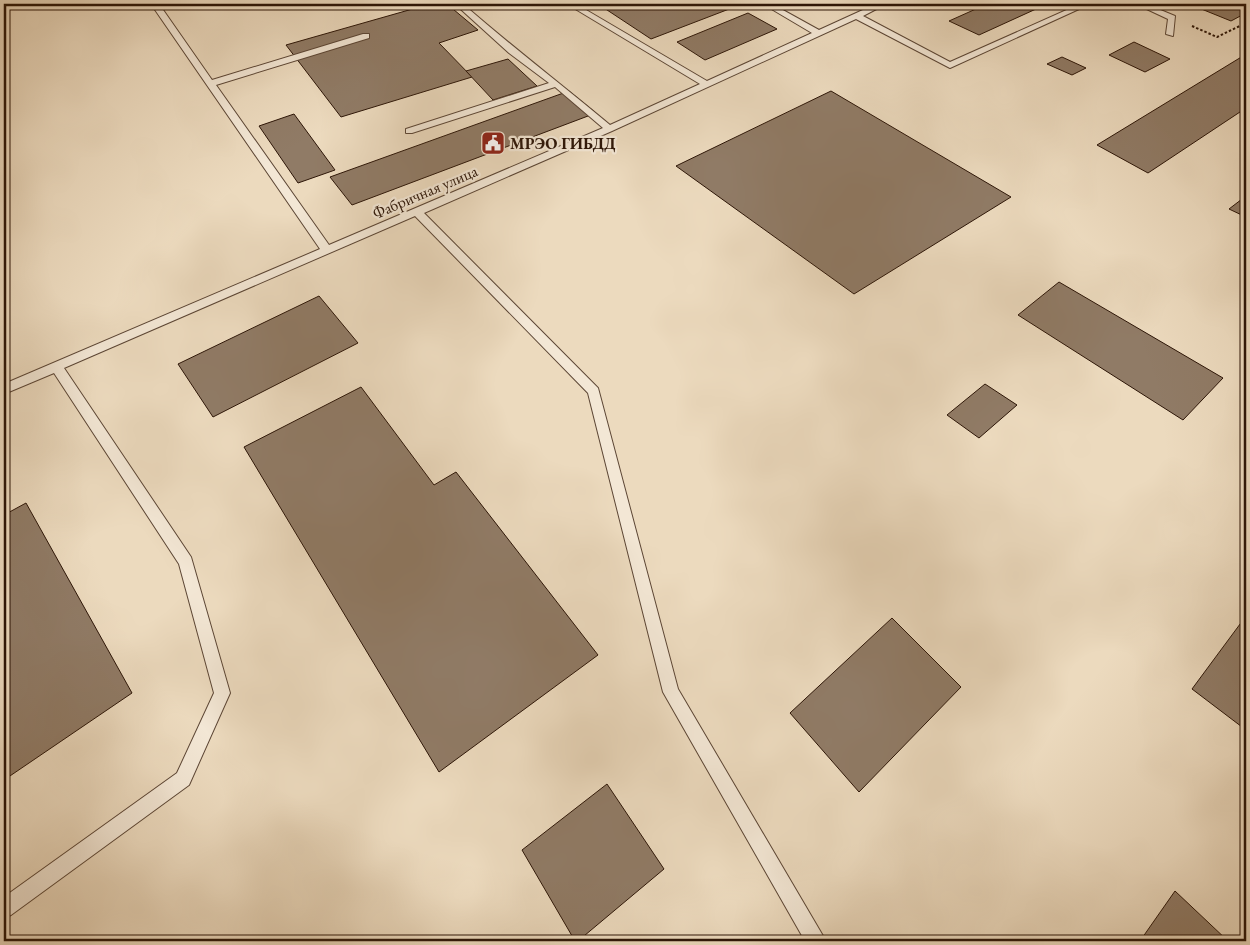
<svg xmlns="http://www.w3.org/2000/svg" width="1250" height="945" viewBox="0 0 1250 945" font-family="'EB Garamond',serif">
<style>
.building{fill:#907b66;stroke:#2c1507}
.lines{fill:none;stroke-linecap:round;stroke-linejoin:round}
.service-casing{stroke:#5c4635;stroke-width:2}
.path{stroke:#2c1507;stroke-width:2;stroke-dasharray:2.5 2;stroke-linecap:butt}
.service{fill:#f3e7d5;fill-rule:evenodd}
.labels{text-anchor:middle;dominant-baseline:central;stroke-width:4.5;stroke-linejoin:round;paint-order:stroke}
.far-poi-label{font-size:16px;font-weight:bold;fill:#2c1507;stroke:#f3e7d5;text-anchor:start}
.far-street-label{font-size:16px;fill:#2c1507;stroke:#f3e7d5}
</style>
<rect width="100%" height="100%" fill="#ecdabe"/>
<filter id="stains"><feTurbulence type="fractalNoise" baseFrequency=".004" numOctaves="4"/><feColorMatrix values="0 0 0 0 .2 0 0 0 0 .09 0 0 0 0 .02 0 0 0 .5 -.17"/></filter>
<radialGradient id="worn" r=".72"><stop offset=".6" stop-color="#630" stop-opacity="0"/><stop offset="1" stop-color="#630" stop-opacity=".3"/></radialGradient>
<!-- building -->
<g class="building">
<polygon points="430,4 447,4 478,30 439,43 472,77 341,117 286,45"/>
<polygon points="598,4 733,4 737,6 651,39"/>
<polygon points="987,4 1047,4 979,35 949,21"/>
<polygon points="1189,4 1238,4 1246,7 1246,13 1231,21"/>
<polygon points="748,13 777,29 705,60 677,42"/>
<polygon points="1134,42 1170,59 1145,72 1109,55"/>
<polygon points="1243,56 1246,58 1246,108 1148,173 1097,145"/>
<polygon points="1062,57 1086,68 1072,75 1047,64"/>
<polygon points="508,59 537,86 493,100 466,71"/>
<polygon points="569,91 596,113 352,205 330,177"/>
<polygon points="831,91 1011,197 854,294 676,166"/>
<polygon points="294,114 335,170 298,183 259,126"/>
<polygon points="1246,196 1246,217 1229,209"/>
<polygon points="1059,282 1223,378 1183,420 1018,315"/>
<polygon points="319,296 358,343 213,417 178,364"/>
<polygon points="985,384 1017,405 979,438 947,415"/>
<polygon points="361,387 434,485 456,472 598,655 439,772 244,447"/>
<polygon points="26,503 132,693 4,780 4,515"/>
<polygon points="1246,616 1246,730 1192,689"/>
<polygon points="892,618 961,687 859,792 790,713"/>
<polygon points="607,784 664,869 578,941 575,941 522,850"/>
<polygon points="1175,891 1228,941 1140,941"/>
</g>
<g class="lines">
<!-- service casing -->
<g class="service-casing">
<g id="service">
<path d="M151 4H159L212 80 363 34H369V38L216 85 329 245 603 128 555 87 412 133H406V129L549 83 509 53 455 4H463C511 46 561 84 610 125L700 84 567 4H576L707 81 812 33 763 4H772L819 30 876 4H886L863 16 950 62 1080 4H1090L950 68 856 19 612 131 424 213 598 388 678 689 826 941H805L663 692 588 393 415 216 64 368 191 557 230 693 189 785 11 915 4 918V897L177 773 214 693 179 564 54 373 4 394V384L320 249Z"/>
<polygon points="1136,4 1146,4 1175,16 1173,36 1166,34 1168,19"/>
</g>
</g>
<!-- path -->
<polyline class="path" points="1192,26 1217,37 1246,23"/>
<!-- service -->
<use href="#service" class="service"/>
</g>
<!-- icons -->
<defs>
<g id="civic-square" transform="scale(1.25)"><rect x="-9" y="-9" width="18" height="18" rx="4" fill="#8f2418" stroke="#f3e7d5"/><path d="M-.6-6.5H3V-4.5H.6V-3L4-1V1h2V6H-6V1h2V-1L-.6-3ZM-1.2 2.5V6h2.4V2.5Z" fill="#fff"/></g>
</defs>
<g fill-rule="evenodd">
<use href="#civic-square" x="493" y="143"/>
</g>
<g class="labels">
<!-- far-poi labels -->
<g class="far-poi-label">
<text x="510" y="143">МРЭО ГИБДД</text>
</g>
<!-- far-street labels -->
<g class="far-street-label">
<text transform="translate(425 192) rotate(-23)">Фабричная улица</text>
</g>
</g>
<!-- margin -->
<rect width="1250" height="945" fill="none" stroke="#ecdabe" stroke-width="20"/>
<rect x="5" y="5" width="1240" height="935" fill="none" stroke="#2c1507" stroke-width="2.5"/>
<rect x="10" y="10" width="1230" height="925" fill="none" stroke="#2c1507"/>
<rect width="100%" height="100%" filter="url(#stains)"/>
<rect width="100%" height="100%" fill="url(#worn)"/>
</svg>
